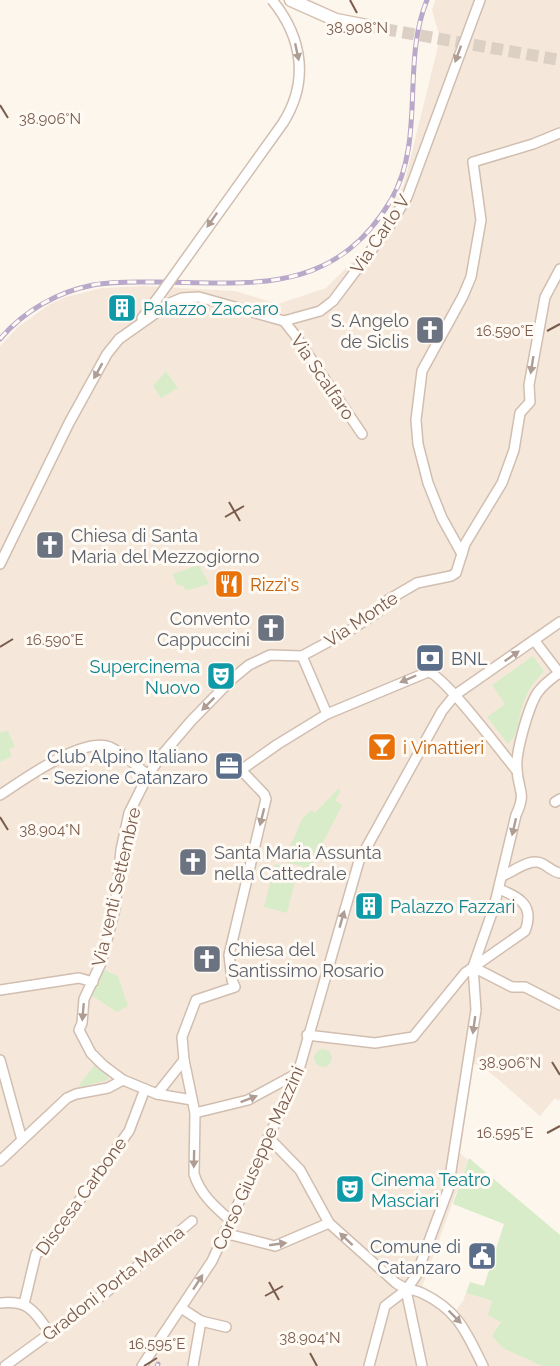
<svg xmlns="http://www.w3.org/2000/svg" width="560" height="1366" viewBox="0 0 560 1366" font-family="Raleway,sans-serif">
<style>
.residential{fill:#f5e8da}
.green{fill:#d8ecc9}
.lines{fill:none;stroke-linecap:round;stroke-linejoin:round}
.secondary-tunnel{stroke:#dcd0c4;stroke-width:12;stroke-dasharray:12 6;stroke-linecap:butt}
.street-casing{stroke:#d1beb0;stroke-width:12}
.secondary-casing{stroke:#d6c0b0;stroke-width:15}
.street{stroke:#fff;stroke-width:9}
.secondary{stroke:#fff;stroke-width:12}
.rail-casing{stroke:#b9a8c9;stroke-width:5}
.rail{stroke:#fffaf3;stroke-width:3;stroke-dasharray:9;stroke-linecap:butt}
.street-bridge-casing{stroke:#d1beb0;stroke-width:12;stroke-linecap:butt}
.street-bridge{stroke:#fff;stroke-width:9}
.oneway{fill:#af9d94}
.ticks{fill:none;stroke:#7a5c4d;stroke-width:2}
.labels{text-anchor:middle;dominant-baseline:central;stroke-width:6;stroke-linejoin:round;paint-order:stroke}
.street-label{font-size:18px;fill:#7a5c4d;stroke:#fffaf3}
.culture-label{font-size:18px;fill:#0d838f;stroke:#fffaf3;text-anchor:start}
.worship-label{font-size:18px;fill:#5b616d;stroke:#fffaf3;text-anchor:start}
.food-label{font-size:18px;fill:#c56008;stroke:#fffaf3;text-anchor:start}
.service-label{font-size:18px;fill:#4e5e75;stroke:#fffaf3;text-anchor:end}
.ticks-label{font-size:15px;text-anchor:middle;fill:#7a5c4d;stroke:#fffaf3;stroke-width:6;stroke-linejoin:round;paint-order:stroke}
</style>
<rect width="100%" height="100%" fill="#fdf6ec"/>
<!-- residential -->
<polygon class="residential" points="435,0 560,0 560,1099 558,1101 555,1098 540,1116 499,1080 480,1065 473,1064 460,1153 468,1160 422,1287 456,1310 463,1301 466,1293 492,1301 501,1322 542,1366 0,1366 0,346 18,327 50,304 66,297 102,288 145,286 235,291 278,304 326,288 357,257 379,232 404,184 440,38 432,10"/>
<!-- green -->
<g class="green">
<polygon points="166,371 178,388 161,398 153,386"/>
<polygon points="199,565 209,584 188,590 185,590 184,586 177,585 173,574"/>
<path d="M533 656 544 671C536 680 529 688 525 699 518 714 520 734 508 744L487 717 505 704 492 685Z"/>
<polygon points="8,731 15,747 9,749 12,756 0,762 0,732"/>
<polygon points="338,789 341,791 335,800 342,805 310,868 273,859 276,846 289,849 302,819 312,810 315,813"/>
<polygon points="275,864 298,869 287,913 264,907"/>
<polygon points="101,968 118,976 128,1006 117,1012 91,995"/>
<circle cx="323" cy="1058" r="9"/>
<polygon points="95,1065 108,1076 108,1080 80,1087 79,1085"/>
<polygon points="469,1158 560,1235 560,1366 542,1366 503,1348 492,1336 501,1322 488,1315 492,1301 466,1293 470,1282 484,1286 504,1224 453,1204"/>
</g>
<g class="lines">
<!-- secondary-tunnel -->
<polyline class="secondary-tunnel" points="367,26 560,60"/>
<!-- street casing -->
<g class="street-casing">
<g id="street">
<polyline points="142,318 157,299"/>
<polyline points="284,321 295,335 362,434"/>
<polyline points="462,554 442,518 428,483 418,444 416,420 422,371 463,296 471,277 481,220 473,162 533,144 560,133"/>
<polyline points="0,564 69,423 107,354 119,339 170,303 182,298 199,297 284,321 320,311 333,301 388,228 407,197 480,0"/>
<polyline points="534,640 560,674"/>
<polyline points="302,656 327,714"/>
<path d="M0 795C23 780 83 736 110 747 123 753 136 766 148 775"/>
<polyline points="555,802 560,799"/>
<path d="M502 876C515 871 530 857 543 864 549 867 553 872 560 873"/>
<polyline points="473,967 512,987 525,987 560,1005"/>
<polyline points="0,990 79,978 93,982"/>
<path d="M307 1035 375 1043 413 1037 465 973 525 931C535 905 519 897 499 889"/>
<polyline points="0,1060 22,1140"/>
<polyline points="157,1094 184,1060"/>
<polyline points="192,1100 157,1094 123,1080 103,1065 91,1053 79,1030 82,1023 84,999 101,963 115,909 121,850 129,813 148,775 162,755 191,721 232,679 249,665 270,655 302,656 352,629 378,612 388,600 417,583 451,576 456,573 465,544 502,483 514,450 520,413 530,402 529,385 545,297 560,269"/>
<polyline points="195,1113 248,1100 298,1073"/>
<path d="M268 1137 300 1170 329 1223 396 1283C407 1291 412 1288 422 1293 459 1311 466 1332 483 1366"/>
<polyline points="0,1161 67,1098 76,1094 108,1088 123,1080"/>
<path d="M230 1220C215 1207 200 1194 194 1174L195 1113 184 1060 182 1037 196 1000 235 987 232 980 229 955 266 799 264 794 241 770 278 744 327 714 428 672C443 674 503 754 517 771"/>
<polyline points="224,1233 275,1246 329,1223"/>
<polyline points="406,1290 422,1366"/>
<path d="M0 1303C29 1300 34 1311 49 1332"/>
<polyline points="24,1304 36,1254 46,1247 129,1131 145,1089"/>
<polyline points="181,1308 201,1321 193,1366"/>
<polyline points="201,1321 226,1327"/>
<polyline points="5,1366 104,1294 192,1221"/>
<polyline points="142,1366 212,1261 298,1073 359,861 442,711 455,695 560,622"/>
<path d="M369 1366 385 1306 406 1290 416 1276 448 1190 476 1010 473 967 494 907 516 815C527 791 518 792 517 769 515 753 529 705 538 692 544 684 551 679 559 673"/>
</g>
</g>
<!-- secondary casing -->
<g class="secondary-casing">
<polyline id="secondary" points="291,0 336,20 367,26"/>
</g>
<!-- street -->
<use href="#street" class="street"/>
<!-- secondary -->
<use href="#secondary" class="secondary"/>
<!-- rail casing -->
<g class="rail-casing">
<g id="rail">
<path d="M0 339C24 311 57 292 93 285 114 281 136 282 157 282 252 283 334 296 391 200 426 140 401 63 427 0"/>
<polyline points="157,1366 158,1364"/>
</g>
</g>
<!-- rail -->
<use href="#rail" class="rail"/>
<!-- street-bridge casing -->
<g class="street-bridge-casing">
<path id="street-bridge" d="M157 299 283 123C309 82 303 38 272 0"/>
</g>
<!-- street-bridge -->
<use href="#street-bridge" class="street-bridge"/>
</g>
<!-- one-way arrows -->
<defs><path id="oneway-solid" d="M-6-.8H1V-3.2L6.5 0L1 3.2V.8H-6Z" transform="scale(1.5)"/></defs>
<g class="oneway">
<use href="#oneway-solid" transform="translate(297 52) rotate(78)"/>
<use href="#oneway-solid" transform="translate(458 54) rotate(110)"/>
<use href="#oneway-solid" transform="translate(212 220) rotate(125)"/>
<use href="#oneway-solid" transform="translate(532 365) rotate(99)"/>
<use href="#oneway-solid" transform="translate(98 371) rotate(119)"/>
<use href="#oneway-solid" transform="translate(512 656) rotate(-35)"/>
<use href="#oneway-solid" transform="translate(408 679) rotate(157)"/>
<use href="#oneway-solid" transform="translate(208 704) rotate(135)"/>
<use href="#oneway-solid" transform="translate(262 817) rotate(104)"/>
<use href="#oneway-solid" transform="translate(514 827) rotate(103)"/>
<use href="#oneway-solid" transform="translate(342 919) rotate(-74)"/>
<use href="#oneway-solid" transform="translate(83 1012) rotate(95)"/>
<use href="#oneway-solid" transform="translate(474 1025) rotate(98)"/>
<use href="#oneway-solid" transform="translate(249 1099) rotate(-21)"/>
<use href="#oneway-solid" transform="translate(194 1159) rotate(91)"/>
<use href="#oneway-solid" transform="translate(346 1239) rotate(-137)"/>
<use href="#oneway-solid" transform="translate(278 1244) rotate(-8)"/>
<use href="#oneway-solid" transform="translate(198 1282) rotate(-57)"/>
<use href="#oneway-solid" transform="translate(455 1317) rotate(45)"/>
</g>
<!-- ticks -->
<path class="ticks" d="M350 0 357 13M0 105 8 118M547 331 560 324M229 502 240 521M225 517 244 506M0 647 13 639M0 817 8 830M552 1062 560 1075M547 1133 560 1126M269 1282 279 1300M265 1296 283 1286M310 1353 317 1366M144 1366 157 1358"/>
<!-- icons -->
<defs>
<g id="building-square" transform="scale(1.5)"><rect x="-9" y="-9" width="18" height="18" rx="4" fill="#0f9aa8" stroke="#fffaf3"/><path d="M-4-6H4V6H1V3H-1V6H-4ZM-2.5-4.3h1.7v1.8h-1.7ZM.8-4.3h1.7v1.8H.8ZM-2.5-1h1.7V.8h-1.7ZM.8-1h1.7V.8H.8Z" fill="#fff"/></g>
<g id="church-square" transform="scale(1.5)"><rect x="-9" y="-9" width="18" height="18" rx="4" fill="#6b7280" stroke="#fffaf3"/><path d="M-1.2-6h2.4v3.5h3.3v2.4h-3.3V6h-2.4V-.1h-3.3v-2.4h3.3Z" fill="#fff"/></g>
<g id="restaurant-square" transform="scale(1.5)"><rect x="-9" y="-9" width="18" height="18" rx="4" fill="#e8710a" stroke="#fffaf3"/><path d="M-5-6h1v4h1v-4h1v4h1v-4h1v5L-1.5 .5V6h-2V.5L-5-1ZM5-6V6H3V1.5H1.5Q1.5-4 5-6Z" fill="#fff"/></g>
<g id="bank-square" transform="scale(1.5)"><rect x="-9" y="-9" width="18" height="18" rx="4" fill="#5c6f8a" stroke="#fffaf3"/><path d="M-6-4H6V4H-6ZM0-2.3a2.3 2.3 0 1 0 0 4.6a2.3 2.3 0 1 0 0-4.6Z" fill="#fff"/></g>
<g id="theatre-square" transform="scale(1.5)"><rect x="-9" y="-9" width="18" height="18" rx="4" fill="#0f9aa8" stroke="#fffaf3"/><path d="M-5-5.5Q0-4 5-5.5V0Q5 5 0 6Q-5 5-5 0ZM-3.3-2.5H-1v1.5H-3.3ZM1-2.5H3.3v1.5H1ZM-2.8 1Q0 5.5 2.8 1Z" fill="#fff"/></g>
<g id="bar-square" transform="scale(1.5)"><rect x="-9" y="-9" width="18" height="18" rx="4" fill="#e8710a" stroke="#fffaf3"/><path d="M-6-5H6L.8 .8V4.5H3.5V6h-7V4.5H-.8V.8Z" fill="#fff"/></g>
<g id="office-square" transform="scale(1.5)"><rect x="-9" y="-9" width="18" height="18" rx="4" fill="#5c6f8a" stroke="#fffaf3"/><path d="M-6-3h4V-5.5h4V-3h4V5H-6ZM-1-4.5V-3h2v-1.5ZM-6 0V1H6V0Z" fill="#fff"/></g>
<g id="civic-square" transform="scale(1.5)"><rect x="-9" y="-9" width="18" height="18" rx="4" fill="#5c6f8a" stroke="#fffaf3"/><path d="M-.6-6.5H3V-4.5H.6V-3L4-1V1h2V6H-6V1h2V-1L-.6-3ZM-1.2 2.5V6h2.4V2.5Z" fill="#fff"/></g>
</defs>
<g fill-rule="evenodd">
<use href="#building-square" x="122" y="308"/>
<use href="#church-square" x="430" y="330"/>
<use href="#church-square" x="50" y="545"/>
<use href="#restaurant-square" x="229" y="584"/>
<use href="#church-square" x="271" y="628"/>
<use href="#bank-square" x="430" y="658"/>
<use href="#theatre-square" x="221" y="676"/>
<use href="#bar-square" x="382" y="747"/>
<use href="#office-square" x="229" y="766"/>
<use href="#church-square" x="193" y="862"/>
<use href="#building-square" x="369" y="906"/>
<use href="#church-square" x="207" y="959"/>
<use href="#theatre-square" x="350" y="1189"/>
<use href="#civic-square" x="482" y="1256"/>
</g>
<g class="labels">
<!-- street labels -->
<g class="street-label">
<text transform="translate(380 234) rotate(-56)">Via Carlo V</text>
<text transform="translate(323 377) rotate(56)">Via Scalfaro</text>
<text transform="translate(361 619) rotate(-34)">Via Monte</text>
<text transform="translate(116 887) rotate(-77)">Via venti Settembre</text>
<text transform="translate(258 1158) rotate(-66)">Corso Giuseppe Mazzini</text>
<text transform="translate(81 1196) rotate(-54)">Discesa Carbone</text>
<text transform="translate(113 1283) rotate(-38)">Gradoni Porta Marina</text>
</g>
<!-- culture labels -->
<g class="culture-label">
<text x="143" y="308">Palazzo Zaccaro</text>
<text x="200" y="666" text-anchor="end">Supercinema<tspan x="200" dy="21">Nuovo</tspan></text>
<text x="390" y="906">Palazzo Fazzari</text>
<text x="371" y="1179">Cinema Teatro<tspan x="371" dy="21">Masciari</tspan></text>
</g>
<!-- worship labels -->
<g class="worship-label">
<text x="409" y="320" text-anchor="end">S. Angelo<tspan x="409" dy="21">de Siclis</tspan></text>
<text x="71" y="535">Chiesa di Santa<tspan x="71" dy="21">Maria del Mezzogiorno</tspan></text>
<text x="250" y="618" text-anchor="end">Convento<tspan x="250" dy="21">Cappuccini</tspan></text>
<text x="214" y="852">Santa Maria Assunta<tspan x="214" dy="21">nella Cattedrale</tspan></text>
<text x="228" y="949">Chiesa del<tspan x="228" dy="21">Santissimo Rosario</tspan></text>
</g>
<!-- food labels -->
<g class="food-label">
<text x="250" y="584">Rizzi's</text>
<text x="403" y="747">i Vinattieri</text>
</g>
<!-- service labels -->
<g class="service-label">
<text x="451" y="658" text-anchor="start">BNL</text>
<text x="208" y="756">Club Alpino Italiano<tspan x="208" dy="21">- Sezione Catanzaro</tspan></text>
<text x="461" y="1246">Comune di<tspan x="461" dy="21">Catanzaro</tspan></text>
</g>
</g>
<g class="ticks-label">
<text x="357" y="33">38.908°N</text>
<text x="50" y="124">38.906°N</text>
<text x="505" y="336">16.590°E</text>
<text x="55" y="645">16.590°E</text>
<text x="50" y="835">38.904°N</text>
<text x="510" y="1068">38.906°N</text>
<text x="505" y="1138">16.595°E</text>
<text x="310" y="1343">38.904°N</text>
<text x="157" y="1349">16.595°E</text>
</g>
</svg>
